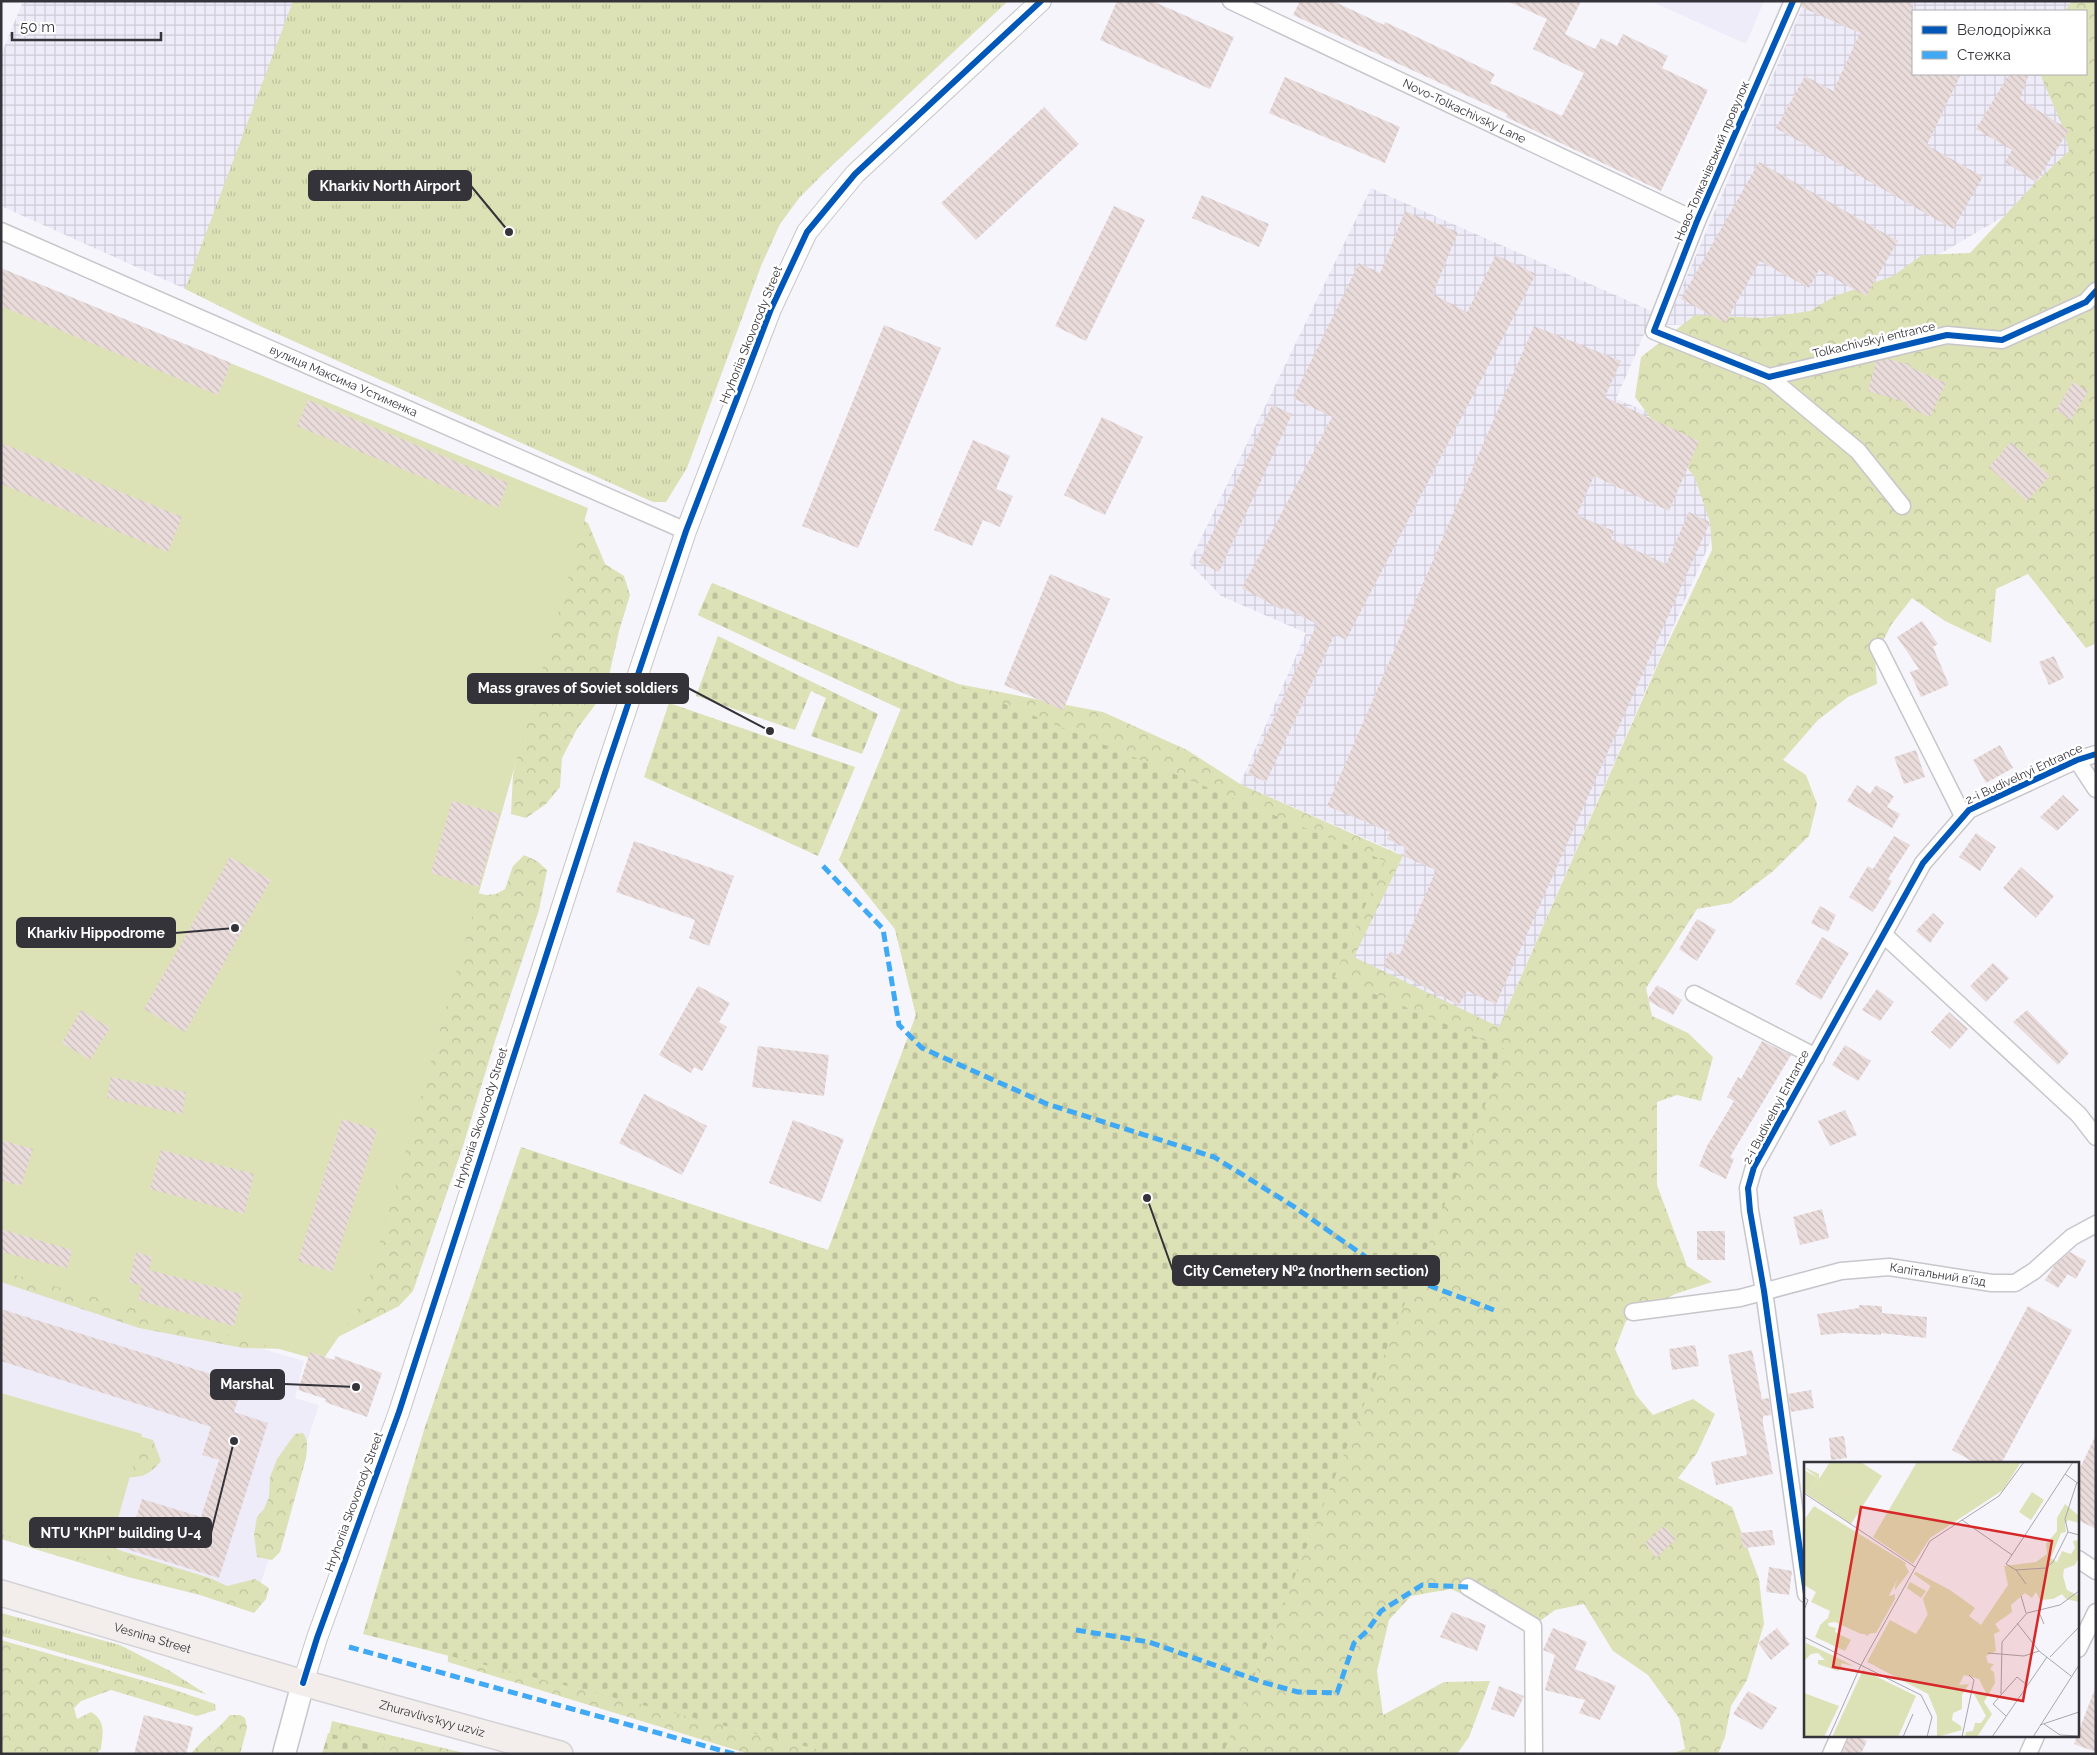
<svg xmlns="http://www.w3.org/2000/svg" width="2097" height="1755" viewBox="0 0 2097 1755" font-family="Raleway,sans-serif">
<style>
.built{fill:#efecfa}
.industrial{fill:url(#industrial-grid);fill-rule:evenodd}
.grass{fill:url(#grass-tufts)}
.forest{fill:url(#forest-crowns)}
.cemetery{fill:url(#cemetery-stones)}
.garden{fill:#dde1b6}
.building{fill:url(#building-back-hatch)}
.lines{fill:none;stroke-linecap:round;stroke-linejoin:round}
.minor-casing{stroke:#c7c6cb;stroke-width:19}
.tertiary-casing{stroke:#c7c6cb;stroke-width:22}
.secondary-casing{stroke:#c7c6cb;stroke-width:25}
.primary-casing{stroke:#d3d2d6;stroke-width:28}
.minor{stroke:#fefefe;stroke-width:16}
.tertiary{stroke:#fefefe;stroke-width:20}
.secondary{stroke:#fefefe;stroke-width:22}
.primary{stroke:#f3eeeb;stroke-width:25}
.quiet{stroke:#3fa9f5;stroke-width:5;stroke-dasharray:10 5;stroke-linecap:butt}
.cycleway-casing{stroke:#fff;stroke-width:9}
.cycleway{stroke:#0057b8;stroke-width:6}
.labels{text-anchor:middle;dominant-baseline:central;stroke-width:5;stroke-linejoin:round;paint-order:stroke}
.street-label{font-size:12px;fill:#343339;stroke:#fff}
.inset-road{fill:none;stroke:#a8a7ad;stroke-width:1}
.view{fill:#d62828;fill-opacity:0.15;stroke:#d62828;stroke-width:2.5}
.inset-edge{fill:none;stroke:#343339;stroke-width:2.5}
.leader{fill:none;stroke:#343339;stroke-width:2}
.callout-dot{fill:#343339;stroke:#fff;stroke-width:2}
.callout{fill:#343339;stroke:#343339;stroke-width:2}
.callout-label{font-size:14px;text-anchor:middle;font-weight:bold;fill:#fff}
</style>
<defs>
<pattern id="industrial-grid" width="8" height="8" patternUnits="userSpaceOnUse" patternTransform="scale(1.25)"><rect width="8" height="8" fill="#efecfa"/><path d="M0 4h8M4 0v8" fill="none" stroke="#cecbd7"/></pattern>
<pattern id="grass-tufts" width="24" height="20" patternUnits="userSpaceOnUse" patternTransform="scale(1.25)"><rect width="24" height="20" fill="#dde1b6"/><path d="M3 7l-1-3M5 7V3M7 7l1-3M15 17l-1-3M17 17v-4M19 17l1-3" fill="none" stroke="#bec29d"/></pattern>
<pattern id="forest-crowns" width="20" height="18" patternUnits="userSpaceOnUse" patternTransform="scale(1.25)"><rect width="20" height="18" fill="#dde1b6"/><path d="M2 6a3 3 0 1 1 6 0M12 15a3 3 0 1 1 6 0" fill="none" stroke="#bec29d"/></pattern>
<pattern id="cemetery-stones" width="16" height="16" patternUnits="userSpaceOnUse" patternTransform="scale(1.25)"><rect width="16" height="16" fill="#dde1b6"/><path d="M2 7V4a2 2 0 0 1 4 0v3zM10 15v-3a2 2 0 0 1 4 0v3z" fill="#bec29d"/></pattern>
<pattern id="building-back-hatch" width="6" height="6" patternUnits="userSpaceOnUse" patternTransform="scale(1.25)"><rect width="6" height="6" fill="#eadcdb"/><path d="M-1 5l2 2M0 0l6 6M5-1l2 2" fill="none" stroke="#c9bdbd"/></pattern>
</defs>
<rect width="100%" height="100%" fill="#f6f5fb"/>
<!-- built -->
<g class="built">
<polygon points="1650,1 1764,1 1746,44"/>
<polygon points="1,1273 304,1361 295,1398 319,1405 252,1610 1,1536"/>
</g>
<!-- industrial -->
<g class="industrial">
<polygon points="23,1 379,1 252,319 1,206 1,55"/>
<path d="M1805 1H2096L2072 176 1828 320 1666 325ZM1913 11H2086V74H1913Z"/>
<polygon points="1371,188 1654,312 1616,399 1749,453 1499,1027 1351,963 1399,853 1240,784 1306,633 1221,596 1189,563"/>
</g>
<!-- grass -->
<g class="grass">
<polygon points="293,1 1008,1 823,174 800,197 780,224 761,266 687,468 666,502 653,502 262,327 185,289"/>
<polygon points="1,1613 120,1645 170,1671 206,1694 1,1636"/>
</g>
<!-- forest -->
<g class="forest">
<polygon points="2072,1 2096,1 2096,643 2086,648 2028,574 1996,589 1991,643 1945,621 1912,598 1891,625 1875,657 1877,684 1848,697 1818,720 1783,760 1806,775 1817,804 1809,836 1772,872 1731,903 1697,909 1646,988 1652,1016 1688,1033 1713,1057 1701,1101 1677,1095 1657,1102 1657,1185 1687,1266 1712,1282 1675,1294 1626,1321 1615,1349 1636,1395 1653,1415 1693,1399 1715,1414 1697,1453 1678,1478 1732,1507 1759,1579 1764,1624 1747,1680 1731,1706 1725,1737 1718,1754 1671,1754 1685,1749 1679,1718 1648,1675 1613,1651 1584,1604 1555,1610 1533,1626 1451,1589 1411,1596 1389,1620 1377,1671 1383,1715 1444,1682 1490,1681 1469,1737 1457,1754 749,1754 448,1662 447,1623 833,1270 916,1015 895,929 839,860 901,709 698,615 712,583 958,684 1103,712 1187,750 1240,784 1403,856 1354,957 1499,1027 1662,655 1712,550 1710,522 1695,478 1635,397 1641,357 1695,315 1763,318 1810,311 1835,296 1893,276 1922,255 1970,253 2036,182 2069,151 2063,127 2040,74 2086,74 2086,11 2065,11"/>
<polygon points="567,510 588,523 605,564 624,576 630,595 619,631 609,676 598,701 577,729 562,758 560,787 546,804 526,818 511,814 513,775"/>
<polygon points="524,855 537,861 547,870 539,910 495,1041 463,1146 413,1291 399,1306 338,1337 292,1349 243,1348 139,1328 1,1282 1,1256 457,888 486,895 496,894 505,889 513,866"/>
<path d="M1 1396 153 1440 161 1461C150 1474 143 1478 125 1477Z"/>
<path d="M303 1433C309 1440 307 1449 306 1458L280 1552 272 1560 257 1557 254 1535 257 1517 264 1509 269 1497 270 1477 277 1459 295 1434Z"/>
<polygon points="1,1514 94,1539 122,1551 210,1578 227,1586 255,1579 269,1588 266,1599 254,1613 200,1595 128,1577 1,1539"/>
<path d="M1 1640 169 1688 215 1704 216 1710 197 1716 111 1690 81 1701 74 1708 77 1719 91 1712C106 1721 103 1732 101 1749L96 1754H1Z"/>
<path d="M230 1715H240L245 1718 247 1728 240 1754H191C202 1739 218 1730 230 1715Z"/>
<polygon points="332,1721 468,1754 325,1754"/>
</g>
<!-- cemetery -->
<g class="cemetery">
<polygon points="712,583 1385,861 1334,977 1507,1050 1223,1754 836,1754 363,1634 424,1430 521,1147 828,1250 916,1015 895,929 839,860 901,709 698,615"/>
<polygon points="718,636 878,714 862,754 811,736 826,698 811,691 795,730 696,696"/>
<polygon points="669,703 855,767 818,856 644,777"/>
<polygon points="328,1733 403,1754 322,1754"/>
</g>
<!-- garden -->
<g class="garden">
<polygon points="1,270 588,508 363,1301 322,1361 1,1271"/>
<polygon points="1,1393 142,1434 105,1564 1,1534"/>
</g>
<!-- building -->
<g class="building">
<polygon points="1117,1 1152,1 1234,37 1210,89 1100,40"/>
<polygon points="1300,1 1333,1 1384,25 1385,22 1495,74 1490,83 1562,116 1584,73 1533,49 1547,19 1507,1 1581,1 1565,34 1595,49 1601,38 1617,46 1623,34 1668,56 1662,68 1708,90 1661,191 1506,117 1507,114 1293,15"/>
<polygon points="1803,1 1913,1 1913,74 1961,74 1927,145 1983,177 1953,229 1776,128 1805,76 1833,91 1860,33 1801,7"/>
<polygon points="2009,74 2029,74 2020,99 2069,130 2036,182 2005,162 2012,150 1976,129"/>
<polygon points="1285,77 1400,127 1385,163 1269,113"/>
<polygon points="1044,107 1079,144 976,240 941,203"/>
<polygon points="1759,162 1898,241 1866,296 1819,270 1809,288 1760,261 1725,323 1681,299"/>
<polygon points="1202,195 1269,224 1259,247 1192,218"/>
<polygon points="1114,206 1145,220 1086,341 1055,326"/>
<polygon points="1405,211 1458,232 1433,294 1467,312 1496,255 1536,274 1346,640 1335,634 1266,782 1248,774 1317,624 1284,607 1282,610 1242,588 1332,417 1293,398 1359,263 1380,273"/>
<polygon points="1,268 231,363 218,395 1,306"/>
<polygon points="884,325 941,348 858,548 802,526"/>
<polygon points="1534,326 1621,361 1605,397 1699,441 1669,511 1594,476 1577,515 1614,531 1611,539 1666,564 1689,512 1710,522 1496,1004 1467,991 1459,1005 1383,966 1390,951 1399,956 1436,870 1403,856 1407,848 1387,839 1390,832 1327,806"/>
<polygon points="1888,359 1911,365 1910,367 1946,383 1930,417 1906,406 1908,403 1868,391 1876,362"/>
<polygon points="2073,382 2088,391 2071,420 2056,410"/>
<polygon points="308,400 508,483 498,508 297,426"/>
<polygon points="1272,405 1292,414 1219,572 1199,562"/>
<polygon points="1102,417 1143,437 1105,515 1064,495"/>
<polygon points="973,440 1010,456 996,489 1013,496 1000,527 983,520 972,546 934,530"/>
<polygon points="2011,442 2050,476 2027,501 1989,467"/>
<polygon points="1,443 182,517 168,552 1,484"/>
<polygon points="1050,574 1110,599 1063,710 1004,685"/>
<polygon points="1922,621 1938,644 1933,647 1949,685 1921,697 1910,672 1919,669 1897,637"/>
<polygon points="2054,656 2064,678 2049,685 2039,662"/>
<polygon points="2000,745 2013,768 1986,783 1973,760"/>
<polygon points="1916,750 1925,777 1904,784 1894,757"/>
<polygon points="1857,785 1870,794 1876,785 1894,796 1887,807 1900,814 1892,828 1847,801"/>
<polygon points="2063,795 2079,810 2057,831 2040,817"/>
<polygon points="452,801 500,814 479,887 431,873"/>
<polygon points="1976,833 1996,847 1980,871 1959,857"/>
<polygon points="1894,836 1910,845 1888,879 1892,881 1873,912 1849,897 1868,866 1873,869"/>
<polygon points="634,841 734,876 709,946 689,938 695,920 616,892"/>
<polygon points="230,857 271,880 185,1032 144,1009"/>
<polygon points="2021,867 2054,896 2036,918 2003,888"/>
<polygon points="1820,906 1836,915 1828,932 1811,923"/>
<polygon points="1933,913 1944,923 1930,943 1916,931"/>
<polygon points="1697,919 1716,930 1697,961 1679,949"/>
<polygon points="1822,937 1849,953 1821,1000 1795,984"/>
<polygon points="1993,963 2009,978 1986,1002 1970,986"/>
<polygon points="1657,985 1682,1000 1673,1015 1647,1000"/>
<polygon points="698,986 730,1003 719,1022 727,1027 702,1071 694,1067 691,1073 659,1055"/>
<polygon points="1877,989 1894,1002 1880,1021 1862,1010"/>
<polygon points="81,1010 110,1028 90,1060 62,1043"/>
<polygon points="2027,1010 2069,1053 2058,1065 2013,1022"/>
<polygon points="1949,1012 1968,1029 1950,1049 1931,1032"/>
<polygon points="1762,1041 1791,1055 1730,1157 1734,1159 1726,1179 1699,1166 1707,1146 1734,1101 1727,1097 1738,1077 1741,1079"/>
<polygon points="1845,1045 1871,1061 1858,1081 1832,1065"/>
<polygon points="758,1046 829,1055 824,1096 752,1087"/>
<polygon points="111,1077 186,1092 182,1114 107,1098"/>
<polygon points="644,1094 707,1126 682,1175 619,1143"/>
<polygon points="1845,1110 1857,1135 1830,1146 1818,1121"/>
<polygon points="342,1119 377,1130 332,1272 298,1261"/>
<polygon points="793,1120 844,1139 821,1202 769,1183"/>
<polygon points="1,1140 33,1149 21,1186 1,1180"/>
<polygon points="161,1150 254,1174 244,1214 150,1189"/>
<polygon points="1822,1209 1829,1238 1800,1245 1793,1217"/>
<polygon points="1,1229 72,1250 67,1268 1,1252"/>
<rect x="1697" y="1231" width="28" height="29"/>
<polygon points="136,1252 152,1257 149,1270 242,1294 234,1326 138,1300 142,1286 129,1282"/>
<polygon points="2070,1252 2086,1261 2076,1279 2068,1274 2058,1288 2045,1280 2055,1265"/>
<polygon points="1859,1305 1882,1306 1882,1313 1927,1317 1926,1338 1881,1333 1881,1335 1843,1333 1821,1335 1817,1314 1859,1308"/>
<polygon points="2028,1306 2072,1330 2001,1464 1977,1464 1952,1450"/>
<polygon points="1,1309 243,1384 234,1412 268,1423 219,1578 126,1549 142,1499 201,1517 219,1460 202,1455 211,1427 1,1361"/>
<polygon points="1695,1345 1699,1366 1672,1370 1669,1349"/>
<polygon points="1752,1350 1762,1399 1769,1398 1771,1415 1763,1416 1763,1424 1773,1474 1716,1485 1711,1462 1747,1455 1728,1355"/>
<polygon points="310,1352 334,1360 335,1356 382,1373 367,1417 325,1402 326,1399 298,1390"/>
<polygon points="1811,1390 1814,1408 1791,1412 1788,1394"/>
<polygon points="2096,1435 2096,1529 2078,1520 2078,1472"/>
<polygon points="1844,1436 1847,1458 1831,1460 1829,1438"/>
<polygon points="1664,1526 1676,1539 1656,1558 1645,1543"/>
<polygon points="1772,1530 1775,1545 1743,1548 1740,1533"/>
<polygon points="1769,1567 1792,1571 1789,1595 1766,1592"/>
<polygon points="1452,1612 1486,1625 1477,1651 1440,1637"/>
<polygon points="1553,1628 1587,1642 1575,1669 1616,1686 1600,1720 1579,1713 1585,1700 1545,1690 1555,1655 1543,1650"/>
<polygon points="1777,1628 1790,1644 1771,1660 1758,1643"/>
<polygon points="1499,1686 1524,1696 1514,1717 1491,1709"/>
<polygon points="1748,1691 1777,1708 1762,1730 1733,1714"/>
<polygon points="2094,1691 2096,1691 2096,1752 2074,1744"/>
<polygon points="144,1715 193,1727 186,1754 134,1754"/>
<polygon points="1849,1736 1857,1736 1867,1741 1861,1754 1842,1754"/>
</g>
<g class="lines">
<!-- minor casing -->
<g class="minor-casing">
<g id="minor">
<path id="s1" d="M1231 1 1697 221"/>
<polyline points="1793,1 1697,221 1654,331 1769,377 1947,335 2002,340 2086,302 2096,291"/>
<path id="s2" d="M1 231 686 531"/>
<polyline points="1769,377 1858,451 1902,506"/>
<polyline points="1878,647 1963,816"/>
<polyline points="2077,760 2096,789"/>
<polyline points="1884,935 2079,1115 2096,1137"/>
<polyline points="1694,994 1816,1057"/>
<path id="s3" d="M1633 1312 1740 1298 1841 1271 1889 1267 1992 1283H2015L2034 1271 2072 1237 2096 1224"/>
<polyline points="2078,1559 2096,1571"/>
<polyline points="1468,1587 1533,1626 1534,1754"/>
<polyline points="1806,1594 1764,1291 1750,1211 1748,1188 1754,1167 1923,863 1969,810 2077,760 2096,754"/>
<polyline points="2078,1649 2096,1612"/>
<polyline points="1831,1754 1839,1736"/>
<polyline points="2028,1754 2036,1736"/>
</g>
</g>
<!-- tertiary casing -->
<g class="tertiary-casing">
<polyline id="tertiary" points="303,1683 317,1638 399,1412 606,770 686,531 771,309 807,232 855,174 1041,1"/>
</g>
<!-- secondary casing -->
<g class="secondary-casing">
<polyline id="secondary" points="284,1754 303,1683"/>
</g>
<!-- primary casing -->
<g class="primary-casing">
<g id="primary">
<path id="s4" d="M1 1593 303 1683 560 1754"/>
</g>
</g>
<!-- minor -->
<use href="#minor" class="minor"/>
<!-- tertiary -->
<use href="#tertiary" class="tertiary"/>
<!-- secondary -->
<use href="#secondary" class="secondary"/>
<!-- primary -->
<use href="#primary" class="primary"/>
<!-- quiet -->
<g class="quiet">
<polyline points="823,866 883,929 899,1025 922,1048 1047,1104 1214,1157 1293,1206 1380,1267 1494,1310"/>
<polyline points="1076,1630 1149,1642 1262,1682 1298,1692 1337,1693 1354,1643 1367,1631 1381,1611 1422,1585 1468,1587"/>
<polyline points="349,1647 734,1754"/>
</g>
<!-- cycleway casing -->
<g class="cycleway-casing">
<g id="cycleway">
<polyline points="1793,1 1697,221 1654,331 1769,377 1947,335 2002,340 2086,302 2096,291"/>
<polyline points="1806,1594 1764,1291 1750,1211 1748,1188 1754,1167 1923,863 1969,810 2077,760 2096,754"/>
<polyline points="303,1683 317,1638 399,1412 606,770 686,531 771,309 807,232 855,174 1041,1"/>
</g>
</g>
<!-- cycleway -->
<use href="#cycleway" class="cycleway"/>
</g>
<g class="labels">
<!-- street labels -->
<g class="street-label">
<text stroke="none"><textPath href="#s1" startOffset="258">Novo-Tolkachivsky Lane</textPath></text>
<text transform="translate(1712 161) rotate(-67)">Ново-Толкачівський провулок</text>
<text transform="translate(751 335) rotate(-68)">Hryhoriia Skovorody Street</text>
<text transform="translate(1874 340) rotate(-13)">Tolkachivskyi entrance</text>
<text stroke="none"><textPath href="#s2" startOffset="374">вулиця Максима Устименка</textPath></text>
<text transform="translate(2024 774) rotate(-25)">2-i Budivelnyi Entrance</text>
<text transform="translate(1776 1107) rotate(-62)">2-i Budivelnyi Entrance</text>
<text transform="translate(481 1118) rotate(-72)">Hryhoriia Skovorody Street</text>
<text stroke="none"><textPath href="#s3" startOffset="310">Капітальний в'їзд</textPath></text>
<text transform="translate(354 1502) rotate(-70)">Hryhoriia Skovorody Street</text>
<text stroke="none"><textPath href="#s4" startOffset="158">Vesnina Street</textPath></text>
<text stroke="none"><textPath href="#s4" startOffset="449">Zhuravlivs'kyy uzviz</textPath></text>
</g>
</g>
<!-- overview -->
<g transform="translate(1804 1462)">
<rect width="275" height="275" fill="#f6f5fb"/>
<path d="M26 0H57L78 14 47 62 5 33ZM113 0H217L199 28 126 76 109 102 69 75Z" fill="#dde1b6"/>
<path d="M0 5 15 12V17L23 8 19 27 22 35 46 59 0 30V27L5 30 14 16ZM261 42 275 54V61L264 58 261 62 262 70 257 71 247 96 253 100 258 89 267 92 271 86 269 79 275 78V95L271 103 260 107 259 114 263 128 275 134V140L262 137 258 132 249 137 236 138 232 130 228 136 221 131 207 143 208 150 191 162 196 169 190 172 192 189 182 194 184 201 190 202 186 207 190 210 191 221 180 240 188 252 173 275H161L162 270 169 269 171 261H177L182 254 170 232 182 231 175 217 160 213 155 223 165 222 158 233V247L149 251 148 258 157 264 158 268 133 275V254L124 232 71 204V200L112 174 124 152 119 137 127 124 110 112 112 110 146 128 171 146 165 154 177 163 204 123 200 104 232 100 243 92 242 82 253 69V56ZM100 101 105 110 91 128V124ZM91 132V137L72 171 57 172 31 160 24 161 26 169 15 164 25 155ZM2 181 30 194 49 204 37 201 38 206 34 209 14 202V198H21L14 191 7 192 0 199ZM0 231 35 244 20 275H0Z" fill="#dde1b6"/>
<path d="M112 110 169 146 163 156 177 165 133 236 117 224 63 200 86 158 112 172 124 153 119 137 127 124 110 112ZM106 120 122 129 117 136 103 126ZM59 208 112 234 94 275H28Z" fill="#dde1b6"/>
<path d="M30 0H49L52 5 46 36 38 42 27 39 23 31ZM0 8 14 16 5 30 0 27ZM228 30 240 38 227 58 215 50ZM10 44 102 101 64 174 24 155 26 149 7 140 12 130 0 123V58ZM17 162 32 166 31 170 47 178 41 189 11 175Z" fill="#dde1b6"/>
<path class="inset-road" d="M269 0 202 102 212 108 242 106 249 100 264 70 275 73M261 12 275 22M0 31 111 105M158 58 208 93M264 70 261 57 273 20M212 108 222 122M217 134 222 151M0 135 4 138 0 148M234 148 240 162M213 161 235 189M0 175 117 233 128 255 123 275M184 191 220 194 235 189 267 214M246 195 275 165M57 203 126 79 195 34 220 0M197 232 198 180 223 151 256 143 275 129M202 254 189 242 213 215 223 223M240 262 256 273 275 274M236 263 275 250M25 275 57 203M99 275 109 252M158 275 170 218 165 213M188 275 243 195M229 275 275 203"/>
<path class="view" d="M57 45 248 79 219 239 29 205Z"/>
<rect width="275" height="275" class="inset-edge"/>
</g>
<!-- callouts -->
<path class="leader" d="M509 232L471 186M770 731L688 688M235 928L175 933M1147 1198L1173 1271M356 1387L284 1384M234 1441L211 1533"/>
<g class="callout-dot">
<circle cx="509" cy="232" r="5"/>
<circle cx="770" cy="731" r="5"/>
<circle cx="235" cy="928" r="5"/>
<circle cx="1147" cy="1198" r="5"/>
<circle cx="356" cy="1387" r="5"/>
<circle cx="234" cy="1441" r="5"/>
</g>
<g class="callout">
<rect x="309" y="171" width="162" height="29" rx="5"/>
<rect x="468" y="674" width="220" height="29" rx="5"/>
<rect x="17" y="918" width="158" height="29" rx="5"/>
<rect x="1173" y="1256" width="266" height="29" rx="5"/>
<rect x="211" y="1370" width="73" height="29" rx="5"/>
<rect x="30" y="1518" width="181" height="29" rx="5"/>
</g>
<g class="callout-label">
<text x="390" y="191">Kharkiv North Airport</text>
<text x="578" y="693">Mass graves of Soviet soldiers</text>
<text x="96" y="938">Kharkiv Hippodrome</text>
<text x="1306" y="1276">City Cemetery №2 (northern section)</text>
<text x="247" y="1389">Marshal</text>
<text x="121" y="1538">NTU "KhPI" building U-4</text>
</g>
<!-- border -->
<rect width="2097" height="1755" fill="none" stroke="#343339" stroke-width="5"/>
<!-- legend -->
<rect x="1912" y="10" width="175" height="65" fill="#ffffff" stroke="#aeadb0"/>
<rect x="1922" y="26" width="25" height="8" fill="#0057b8" stroke="#aeadb0"/>
<text x="1957" y="35" font-size="15" fill="#343339">Велодоріжка</text>
<rect x="1922" y="51" width="25" height="8" fill="#3fa9f5" stroke="#aeadb0"/>
<text x="1957" y="60" font-size="15" fill="#343339">Стежка</text>
<!-- scale -->
<path d="M12 32v8h149v-8" fill="none" stroke="#343339" stroke-width="2.5"/>
<text x="20" y="32" font-size="15" fill="#343339" stroke="#ffffff" stroke-width="4" paint-order="stroke">50 m</text>
</svg>
